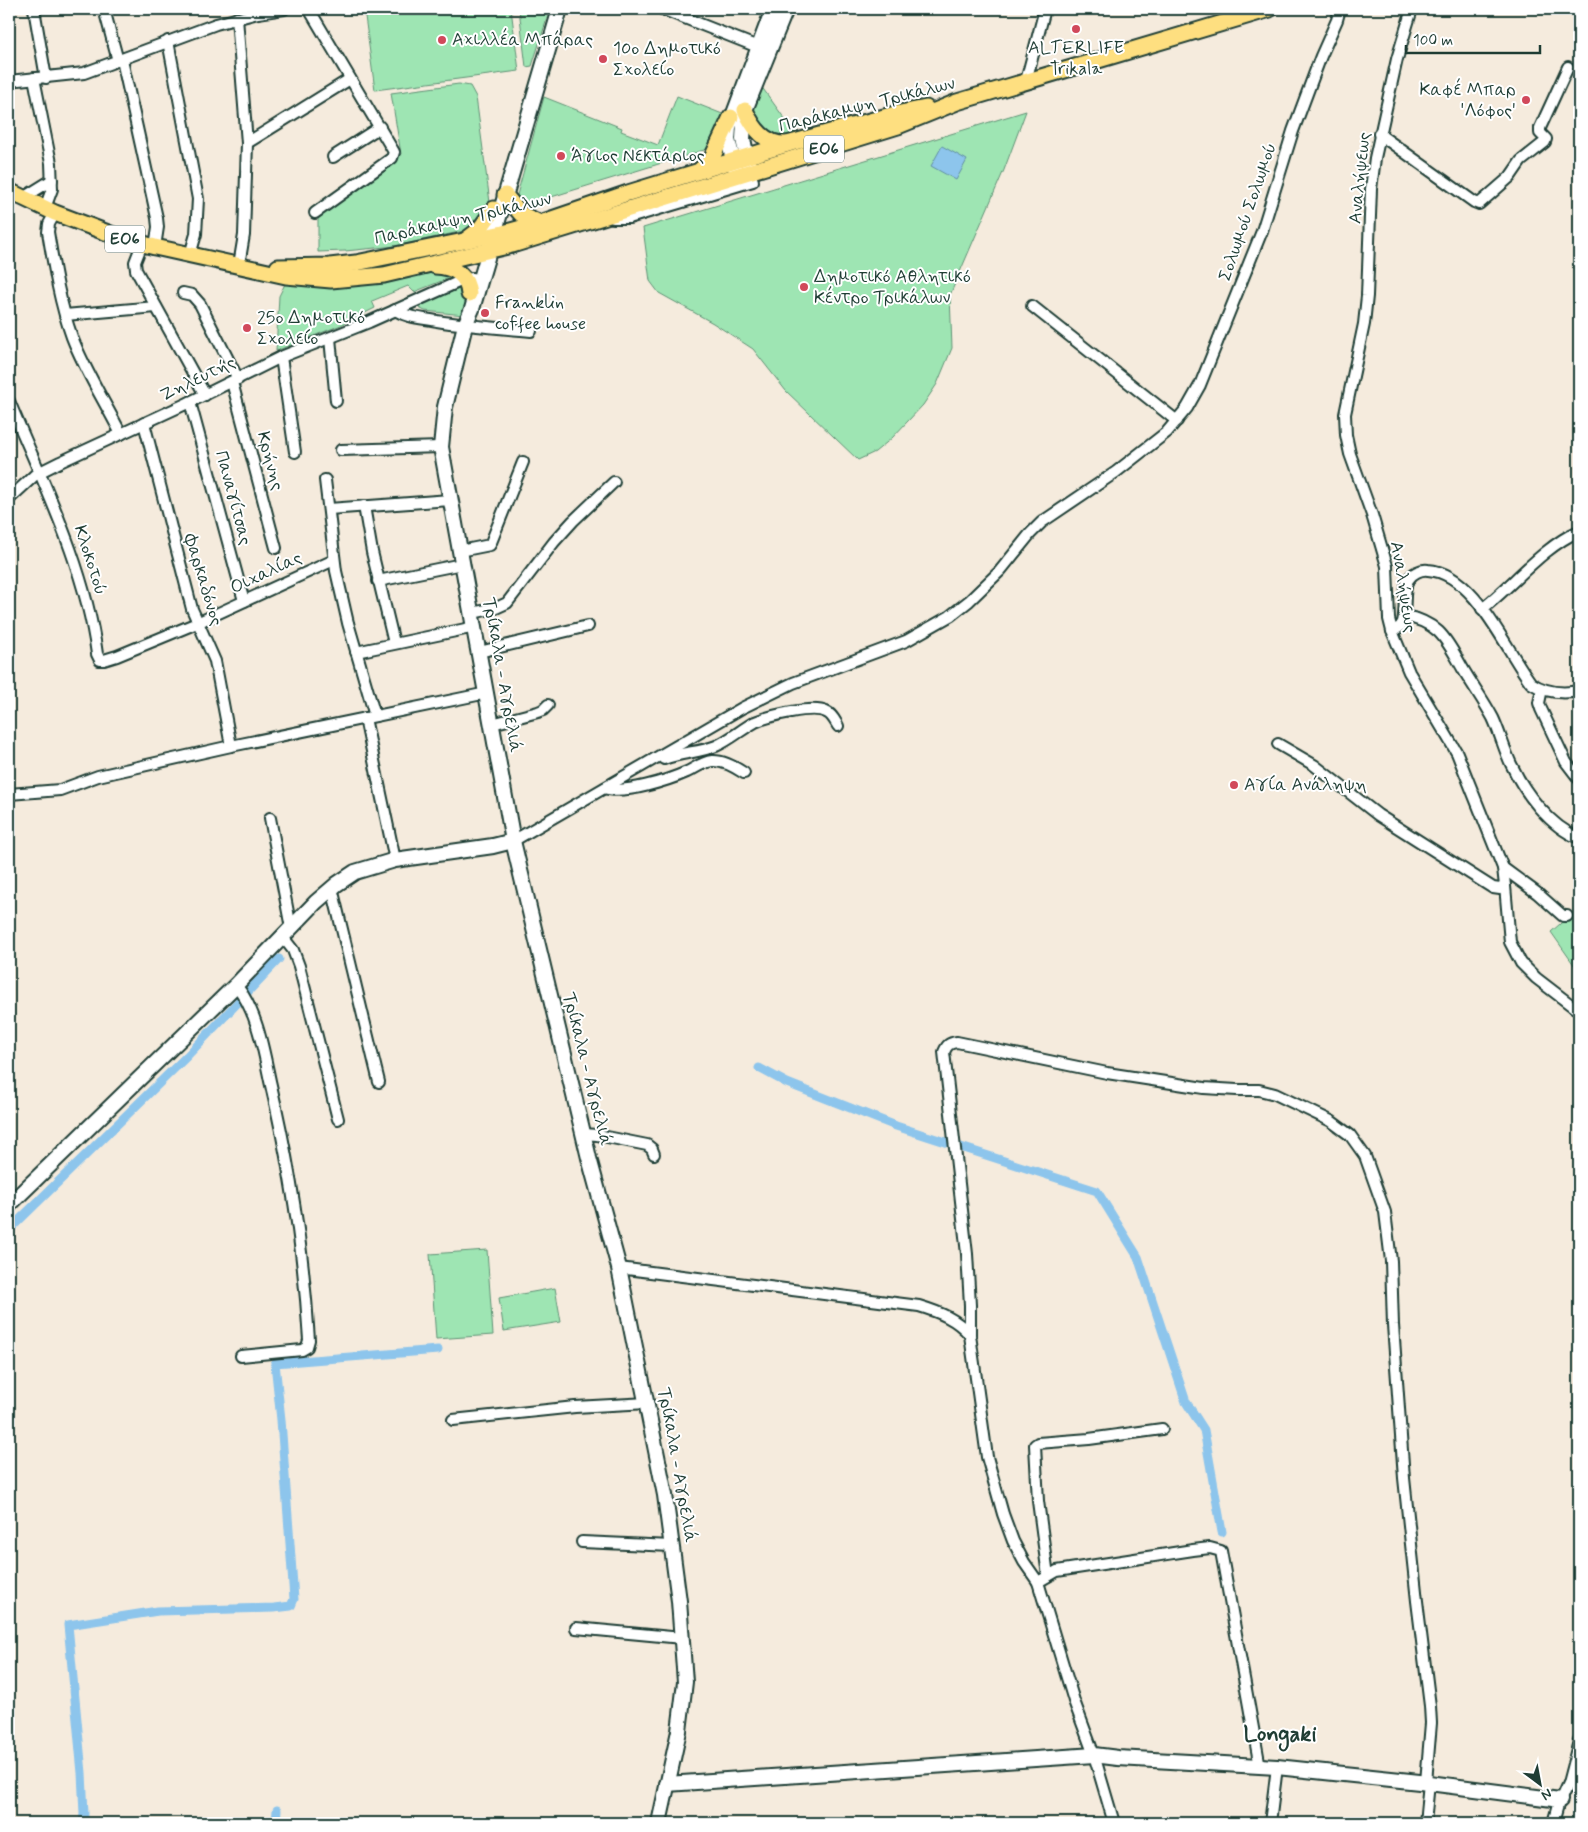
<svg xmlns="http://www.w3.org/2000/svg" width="1588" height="1832" viewBox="0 0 1588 1832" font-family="Mynerve,sans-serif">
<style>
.green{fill:#9ee5b3;stroke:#5e9174}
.water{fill:#8dc5ec;stroke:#618fa2}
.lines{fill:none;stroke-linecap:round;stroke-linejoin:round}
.canal{stroke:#8dc5ec;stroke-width:9}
.street-casing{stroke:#1f3d34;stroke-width:14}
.secondary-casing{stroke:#1f3d34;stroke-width:18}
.primary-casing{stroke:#1f3d34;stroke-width:19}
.street{stroke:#fff;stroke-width:10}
.secondary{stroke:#fff;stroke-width:14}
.primary{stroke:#fedf80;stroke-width:15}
.poi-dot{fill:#d1495b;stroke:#fff;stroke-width:2}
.labels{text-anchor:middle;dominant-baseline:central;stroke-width:4;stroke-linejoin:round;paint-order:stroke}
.shield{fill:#fff;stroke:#627771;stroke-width:1}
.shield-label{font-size:16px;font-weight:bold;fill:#1f3d34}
.poi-label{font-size:18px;fill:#1f3d34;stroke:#fff;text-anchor:start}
.street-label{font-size:18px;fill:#1f3d34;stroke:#fff}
.district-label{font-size:22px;font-weight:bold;fill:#1f3d34;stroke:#fff}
</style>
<rect width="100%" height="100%" fill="#f5ebdd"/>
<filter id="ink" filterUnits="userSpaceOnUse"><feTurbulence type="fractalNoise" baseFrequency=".02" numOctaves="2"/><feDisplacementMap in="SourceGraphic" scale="10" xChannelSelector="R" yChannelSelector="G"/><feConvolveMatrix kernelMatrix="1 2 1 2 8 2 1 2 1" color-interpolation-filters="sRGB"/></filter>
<g filter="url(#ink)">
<!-- green -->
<g class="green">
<polygon points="364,9 511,9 519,71 375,90"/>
<polygon points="519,9 550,9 532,66 526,67"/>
<polygon points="459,84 470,86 476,97 491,210 468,230 396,246 345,251 318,252 318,214 401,154 391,93"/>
<polygon points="761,86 795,133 783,136 769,135 753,112"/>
<polygon points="677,96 725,115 714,147 522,206 517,195 544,97 622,128 621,131 658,145"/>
<polygon points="1026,111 1004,170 950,295 952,348 937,384 923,405 892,438 875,452 858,460 786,391 753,349 713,323 659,293 650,281 643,228"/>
<polygon points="439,267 454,276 414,292 408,286 372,301 375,308 341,325 276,351 279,296 287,280"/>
<polygon points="463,287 467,296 464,315 425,311 419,308 423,304"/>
<polygon points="1579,907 1579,972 1551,932"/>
<polygon points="487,1250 493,1335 436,1339 430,1254"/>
<polygon points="555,1288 561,1322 504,1331 499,1298"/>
</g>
<!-- water -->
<polygon class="water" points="942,146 967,160 956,180 931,166"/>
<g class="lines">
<!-- canal -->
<g class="canal">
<polyline points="759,1068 787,1083 896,1126 1097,1191 1138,1257 1186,1402 1204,1430 1222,1532"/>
<polyline points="9,1230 187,1056 279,959"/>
<polyline points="83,1823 84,1814 82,1773 68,1625 158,1611 274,1608 291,1606 294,1599 281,1420 275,1363 438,1350"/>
<polyline points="276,1823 277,1810"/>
</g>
<!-- street casing -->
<g class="street-casing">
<g id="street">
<polyline points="34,9 46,78"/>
<polyline points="104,9 118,61"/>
<polyline points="309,9 394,152 392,158 315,213"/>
<polyline points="662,9 763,49"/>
<polyline points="237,18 247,143 244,235 239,265"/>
<polyline points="168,41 198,199 196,234 190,255"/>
<polyline points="122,60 157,218 158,227 155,247"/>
<polyline points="34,78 51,163 52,189 45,208"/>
<polyline points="9,81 84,73 216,24 258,13 284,9"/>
<polyline points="1026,81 1045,9"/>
<polyline points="1379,134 1474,202 1479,204 1510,177 1521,161 1545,142 1546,139 1540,133 1540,128 1568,67"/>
<polyline points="247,143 350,79"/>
<polyline points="333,157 380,127"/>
<polyline points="23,198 52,180"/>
<path d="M55 213 49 224 48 232C54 268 60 304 72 337 85 371 105 402 121 434"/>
<polyline points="613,218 629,218 753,181 750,172"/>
<polyline points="142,244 135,262 136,270 205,395"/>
<polyline points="183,293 192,295 200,304 238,379"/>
<polyline points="1032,306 1177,421"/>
<path d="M395 310C408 318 422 318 437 321 468 326 500 328 531 331"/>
<polyline points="65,315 156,307"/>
<polyline points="330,338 336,401"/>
<polyline points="281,357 295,452"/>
<polyline points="232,382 276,548"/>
<path d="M9 401C43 483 85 565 97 654L100 660H104L117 656 197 623 334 560"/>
<polyline points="190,402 244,601"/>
<polyline points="144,423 192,609 215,661 231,746"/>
<polyline points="341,450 441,447"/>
<polyline points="325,480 336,571 348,623 375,716"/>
<polyline points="9,499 36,474 60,462 190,402 281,357 369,322 465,279 473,278"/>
<polyline points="364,506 372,552 394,643"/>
<polyline points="329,509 450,500"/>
<polyline points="460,551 490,545 523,462"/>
<polyline points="378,581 462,564"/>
<path d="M1482 609C1514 584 1543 547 1579 531"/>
<polyline points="472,613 496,608 507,603 554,542 573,521 614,482"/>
<path d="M1404 616C1440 622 1447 641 1463 669 1473 686 1484 701 1493 718 1500 733 1504 749 1511 764 1524 792 1550 827 1579 838"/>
<path d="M1392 631 1400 627 1403 622C1406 610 1403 589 1408 580 1412 573 1421 569 1428 570 1475 573 1505 649 1531 683 1546 693 1562 694 1579 691"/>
<polyline points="356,652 475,627"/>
<polyline points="479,652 588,626"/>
<polyline points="1542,689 1539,703 1541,709 1566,762 1579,779"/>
<polyline points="365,718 395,860"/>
<polyline points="492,724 538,712 543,710 548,705"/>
<polyline points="1278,744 1314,765 1378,815 1493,888 1500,889 1505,886 1503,868 1457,753 1409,672 1392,631 1389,619 1387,566 1372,515 1350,454 1346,435 1345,414 1364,324 1367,296 1371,189 1375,158 1397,59 1412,9"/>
<path d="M664 759C681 752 699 753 716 746 730 740 742 729 755 722 769 716 812 705 826 712 832 714 835 721 838 726"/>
<path d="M605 788C623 795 669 780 687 772 695 768 703 762 712 761 723 760 735 767 744 773"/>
<polyline points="9,794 60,790 98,776 231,746 487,693"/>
<polyline points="270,818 291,928"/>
<polyline points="513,841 742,708 793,683 906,641 950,616 969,601 1000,571 1030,534 1042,522 1116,472 1167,432 1187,408 1200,385 1262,231 1293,131 1321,56 1337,20 1340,9"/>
<polyline points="1503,868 1537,893 1563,916 1567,916"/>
<polyline points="1505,886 1510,942 1521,963 1536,978 1575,1008 1579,1008"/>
<polyline points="332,888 379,1082"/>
<polyline points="282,936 293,950 299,966 338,1119"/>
<path d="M236 985C257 1011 263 1048 270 1081 290 1166 304 1253 309 1340L307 1347 302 1350 241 1356"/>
<polyline points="583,1134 597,1135 647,1145 652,1149 654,1154"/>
<path d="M619 1268 919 1306C939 1312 957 1319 970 1335"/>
<polyline points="453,1420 575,1407 648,1403"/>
<polyline points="582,1542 672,1546"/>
<polyline points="1048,1576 1038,1501 1035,1445 1038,1443 1089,1439 1162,1429"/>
<polyline points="1038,1582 1074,1701 1094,1755 1114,1823"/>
<polyline points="576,1628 682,1638"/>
<path d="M1260 1767 1221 1551 1210 1548 1193 1550 1057 1571 1038 1582 1024 1562 1013 1541 1003 1514 987 1457 970 1335V1305L967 1254 944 1052C947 1045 949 1043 957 1042L1107 1073 1204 1088 1237 1090H1259L1275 1094 1331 1121 1350 1135 1365 1156 1385 1212 1391 1261 1393 1325 1404 1478 1417 1601 1430 1706 1431 1723 1426 1782"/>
<polyline points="1270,1823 1277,1767"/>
<polyline points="1425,1823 1429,1783"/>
<polyline points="1553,1823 1558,1805 1568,1783 1579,1741"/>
</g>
</g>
<!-- secondary casing -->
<g class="secondary-casing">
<g id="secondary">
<polyline points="560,9 472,309 465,325 445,407 441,447 513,841 589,1158 619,1268 665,1495 679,1601 685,1682 679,1731 659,1823"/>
<polyline points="749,167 743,139 745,110 786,9"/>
<polyline points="736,171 728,140 729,127 773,9"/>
<polyline points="9,1205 236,985 316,902 337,884 355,872 395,860 493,846 513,841"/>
<polyline points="667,1784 1094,1755 1118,1758 1277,1767 1429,1783 1560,1800"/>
</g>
</g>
<!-- primary casing -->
<g class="primary-casing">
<g id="primary">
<path d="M745 110C753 128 765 145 787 144"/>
<polyline points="701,169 711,160 731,117"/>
<polyline points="9,191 55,213 121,238 155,247 286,276 331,280 384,275 512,245 898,126 957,102 1270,9"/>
<polyline points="505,195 521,214 540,223"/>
<polyline points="466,240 479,230 494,209"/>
<path d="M435 266C454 267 467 274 469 294"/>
<polyline points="278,267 330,266 356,263 503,233 540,223 628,193 791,143 895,114 926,108"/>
</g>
</g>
<!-- street -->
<use href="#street" class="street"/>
<!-- secondary -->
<use href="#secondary" class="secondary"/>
<!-- primary -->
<use href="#primary" class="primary"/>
</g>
</g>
<!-- markers -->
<g class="poi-dot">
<circle cx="1076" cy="29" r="5"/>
<circle cx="442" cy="40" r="5"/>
<circle cx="603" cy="59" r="5"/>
<circle cx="1526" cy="100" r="5"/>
<circle cx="561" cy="156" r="5"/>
<circle cx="804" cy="287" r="5"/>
<circle cx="485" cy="313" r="5"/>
<circle cx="247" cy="328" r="5"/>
<circle cx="1234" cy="785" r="5"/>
</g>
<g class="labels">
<!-- shield labels -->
<g class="shield">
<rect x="804" y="135.5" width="40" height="27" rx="4"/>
<rect x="105" y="225.5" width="40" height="27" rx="4"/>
</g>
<g class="shield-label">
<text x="824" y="149">ΕΟ6</text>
<text x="125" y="239">ΕΟ6</text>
</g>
<!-- poi labels -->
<g class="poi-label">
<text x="452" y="40">Αχιλλέα Μπάρας</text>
<text x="1076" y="48" text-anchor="middle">ALTERLIFE<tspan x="1076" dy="21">Trikala</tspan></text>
<text x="613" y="49">10ο Δημοτικό<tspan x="613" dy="21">Σχολείο</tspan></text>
<text x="1516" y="90" text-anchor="end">Καφέ Μπαρ<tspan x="1516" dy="21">'Λόφος'</tspan></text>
<text x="571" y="156">Άγιος Νεκτάριος</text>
<text x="814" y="277">Δημοτικό Αθλητικό<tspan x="814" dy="21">Κέντρο Τρικάλων</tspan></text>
<text x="495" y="303">Franklin<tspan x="495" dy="21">coffee house</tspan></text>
<text x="257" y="318">25ο Δημοτικό<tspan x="257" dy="21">Σχολείο</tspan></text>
<text x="1244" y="785">Αγία Ανάληψη</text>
</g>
<!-- street labels -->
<g class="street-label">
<text transform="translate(867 105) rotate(-14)">Παράκαμψη Τρικάλων</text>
<text transform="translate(1360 178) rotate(-84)">Αναλήψεως</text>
<text transform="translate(1248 212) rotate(-71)">Σολωμού Σολωμού</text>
<text transform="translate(463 219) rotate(-13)">Παράκαμψη Τρικάλων</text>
<text transform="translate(198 379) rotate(-26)">Ζηλευτής</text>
<text transform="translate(270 461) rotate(75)">Κρήνης</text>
<text transform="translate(233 498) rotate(75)">Παναγίτσας</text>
<text transform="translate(90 560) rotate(72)">Κλοκοτού</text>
<text transform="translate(266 573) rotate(-25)">Οιχαλίας</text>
<text transform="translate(203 580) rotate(73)">Φαρκαδόνος</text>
<text transform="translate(1403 587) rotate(81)">Αναλήψεως</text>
<text transform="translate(502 675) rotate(80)">Τρίκαλα - Αγρελιά</text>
<text transform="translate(587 1069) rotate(76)">Τρίκαλα - Αγρελιά</text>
<text transform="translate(677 1465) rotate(80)">Τρίκαλα - Αγρελιά</text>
</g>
<!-- district labels -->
<g class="district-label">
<text x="1280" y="1735">Longaki</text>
</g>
</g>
<!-- margin -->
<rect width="1588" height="1832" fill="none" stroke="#fff" stroke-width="30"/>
<rect x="15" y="15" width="1558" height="1802" fill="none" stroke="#1f3d34" stroke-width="2" filter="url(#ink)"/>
<!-- north arrow -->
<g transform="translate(1540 1784) rotate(148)" stroke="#ffffff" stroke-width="4" paint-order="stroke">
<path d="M0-4L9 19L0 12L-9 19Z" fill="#1f3d34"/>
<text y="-8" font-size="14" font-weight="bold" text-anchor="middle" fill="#1f3d34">N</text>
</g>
<!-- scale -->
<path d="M1406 45v8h134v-8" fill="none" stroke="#1f3d34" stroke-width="2.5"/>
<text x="1413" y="45" font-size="15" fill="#1f3d34" stroke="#ffffff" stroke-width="4" paint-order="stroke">100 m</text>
</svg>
